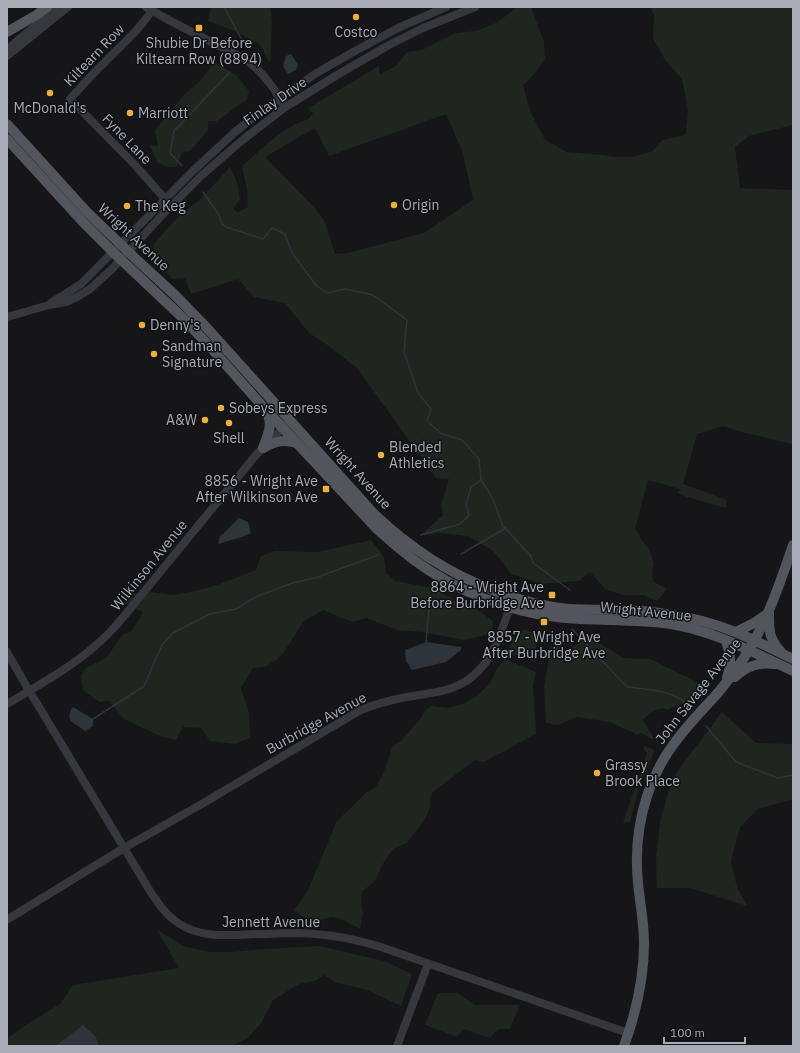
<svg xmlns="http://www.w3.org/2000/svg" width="800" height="1053" viewBox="0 0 800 1053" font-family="'IBM Plex Sans',sans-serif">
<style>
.green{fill:#1e261f;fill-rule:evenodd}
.water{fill:#2d353b}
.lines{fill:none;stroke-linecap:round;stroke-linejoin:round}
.stream{stroke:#2d353b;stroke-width:1.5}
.minor{stroke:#37383d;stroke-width:8}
.major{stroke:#53555c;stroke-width:10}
.poi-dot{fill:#ebb03b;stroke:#111113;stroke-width:1.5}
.labels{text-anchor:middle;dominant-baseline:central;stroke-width:3;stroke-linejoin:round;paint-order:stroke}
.poi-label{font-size:14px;fill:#a8adb7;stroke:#111113;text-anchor:start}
.street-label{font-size:14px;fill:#a8adb7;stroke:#111113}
</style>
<rect width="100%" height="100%" fill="#161618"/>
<!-- green -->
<g class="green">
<polygon points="211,7 270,7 272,21 270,63 259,44 232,30 208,21"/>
<path d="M517 7H531L544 42 545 58 537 71 523 85 530 111 545 140 567 152 603 155 616 157H632L653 151 662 140 685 135 687 123 688 109 682 79 665 60 653 38 654 15 650 7H793V125L749 136 735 147 740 188 793 190V444L745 433 723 426 697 434 683 484 727 500 726 508 687 497 678 493 680 489 648 480 635 529 643 542 649 549 654 563 652 573 654 582 667 589 657 601 643 595H623L605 589 590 572 579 581 542 584 511 574 503 563 492 550 467 536 441 533 421 535 443 515 441 505 449 479 436 478 357 368 326 344 309 333 285 303 254 297 238 279 191 294 185 278 172 279 153 253 154 244 166 230 183 212 199 201 230 167 238 185 240 199 233 209 238 212 248 207 247 190 242 166C262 149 283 126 309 119L313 113 308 108 379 66 380 74 396 66 407 52 422 50 456 33 476 31 498 22ZM446 114 463 153 473 200 424 233 347 253 335 254 324 220 315 208 265 157 315 128 329 156Z"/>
<polygon points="214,62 236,75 249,91 247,99 217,121 208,121 208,130 190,151 182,152 177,167 167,167 157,162 150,145 158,146 155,130 185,94 202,79"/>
<polygon points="371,540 384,557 386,573 396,581 437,589 453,600 471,605 493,621 492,630 486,635 464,640 422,632 397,630 366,618 352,622 323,610 304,621 284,652 275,661 264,667 253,668 241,688 249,713 250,738 235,744 210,741 201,728 183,727 176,740 160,736 124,719 109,701 99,702 83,690 81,675 86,668 107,657 122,635 132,631 143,612 125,604 128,594 148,592 174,595 195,591 217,585 256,570 261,556 275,551 317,552"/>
<path d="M524 629 532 632 536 645 535 662 510 653C510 640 515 637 524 629Z"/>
<polygon points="585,634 623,658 650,659 668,668 706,686 691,699 684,701 685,703 667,710 663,708 655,710 643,719 655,741 653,738 653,740 642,733 640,733 638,735 610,722 577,717 558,725 546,723 544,688 551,646 567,651 580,642"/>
<polygon points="505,659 536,672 533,686 536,734 484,762 475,760 433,792 430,797 430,808 425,819 407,843 395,848 390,853 381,867 376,880 363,891 361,899 363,914 360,929 341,919 333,917 315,921 305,918 294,910 307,892 327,845 336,822 367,792 375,788 383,774 393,745 401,741 421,718 425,710 432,706 447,708 462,704 477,696 490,683 498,667"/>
<polygon points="722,712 756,743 793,744 793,801 790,800 758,809 740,827 731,861 737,887 747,906 690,888 657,888 656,857 660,822 667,796 676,773"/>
<polygon points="645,746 655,750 639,787 630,822 623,823 647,753 644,750 643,748"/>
<polygon points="157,930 186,947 210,952 233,952 264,949 319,946 384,961 412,974 401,1006 367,990 335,982 324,975 315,981 299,984 273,1000 262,1022 248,1038 231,1046 99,1046 96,1037 83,1025 55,1046 7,1046 7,1039 24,1026 60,1004 73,985 179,968"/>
<polygon points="438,993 457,993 475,1005 520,1005 510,1029 498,1029 490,1038 464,1029 457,1037 425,1025"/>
</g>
<!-- water -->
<g class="water">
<polygon points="291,54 298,65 296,70 288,74 283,66 286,56"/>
<polygon points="239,518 248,522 251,533 242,537 218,544 220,536 224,533"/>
<polygon points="426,642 461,647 461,650 446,662 412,670 406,661 405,650"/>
<path d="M73 707 93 719V726L85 731 71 721C68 716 70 711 73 707Z"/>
<polygon points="83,1025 96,1037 99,1046 55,1046"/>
</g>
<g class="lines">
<!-- stream -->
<g class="stream">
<polyline points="224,7 242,40"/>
<polyline points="182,166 170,153 174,131 230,72"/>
<polyline points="203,192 219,215 221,223 226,227 263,239 272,228 285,234 292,253 316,285 327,293 345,289 373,295 407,320 404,352 418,393 431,409 427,421 442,434 462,440 479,459 481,480 492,497 503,526 531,556 533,563 570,590"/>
<polyline points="421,535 460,524 469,515 466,505 471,487 481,480"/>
<polyline points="461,554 506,528"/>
<path d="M572 629 627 687C645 689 673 690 686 704"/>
<polyline points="426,642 430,596"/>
<polyline points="93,719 144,686 162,645 173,633 210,614 236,609 256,597 292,583 315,578 378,555"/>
<polyline points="706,726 736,762 778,778 793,775"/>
</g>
<!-- minor -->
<g class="minor">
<path d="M146 7C170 22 195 33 219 46 230 51 242 56 251 64 261 71 277 91 281 102"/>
<path d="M152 10C140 30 120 46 104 63 92 74 81 87 70 99L135 165 165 199"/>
<polyline points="10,47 57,7"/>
<polyline points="7,56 68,7"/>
<polyline points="51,303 81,284 194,170 235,132 264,109 315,74 355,51 398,28 446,7"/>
<polyline points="7,317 49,305 66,302 77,297 90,289 112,269 167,210 201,176 240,142 284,108 337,75 389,45 423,28 475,7"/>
<path d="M7 652 24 682 150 891C158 903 166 915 178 923 202 939 230 935 258 934 271 934 284 933 297 933 328 934 351 938 381 947L628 1033"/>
<path d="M7 704C36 687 70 668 95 646 106 637 116 626 125 615L256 455 287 424"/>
<path d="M8 919 124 848 200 805 359 711C374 704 391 700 407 697 422 694 438 693 452 688 490 674 500 637 511 603"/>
<polyline points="397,1046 428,964"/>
</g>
<!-- major -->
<g class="major">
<polyline points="7,32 38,14 47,7"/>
<path d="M7 124 87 212 138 261 175 295 207 328 374 514C411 549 448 573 495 591 519 600 543 607 569 609 601 611 633 608 665 614 689 617 713 623 735 632 755 640 774 650 793 659"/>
<path d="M7 139 82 221 113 252 184 319 211 348 266 410 377 529C389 540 401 550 414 560 457 592 512 613 565 618 601 621 636 619 671 624 715 631 754 653 793 671"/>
<path d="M263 448C268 434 273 426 267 412"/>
<path d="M263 448C276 441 283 439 297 443"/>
<path d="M769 614C769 632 769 638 781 652"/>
<polyline points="736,632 754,623 767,614"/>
<path d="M726 641C731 654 732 665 727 678"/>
<path d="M735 677C747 666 758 662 775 664"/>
<path d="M624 1046C636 1013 644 978 644 943 644 923 640 903 638 883 635 853 638 824 647 796 653 778 662 760 673 745 682 732 693 720 704 708 716 696 727 682 737 668 764 631 778 589 793 545"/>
</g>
</g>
<!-- markers -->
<g class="poi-dot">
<circle cx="356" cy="17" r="4"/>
<rect x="195" y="24" width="8" height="8" rx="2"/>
<circle cx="50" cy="93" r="4"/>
<circle cx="130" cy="113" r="4"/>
<circle cx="394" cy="205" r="4"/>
<circle cx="127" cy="206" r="4"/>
<circle cx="142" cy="325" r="4"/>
<circle cx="154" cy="354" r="4"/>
<circle cx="221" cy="408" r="4"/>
<circle cx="205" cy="420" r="4"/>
<circle cx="229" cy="423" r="4"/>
<circle cx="381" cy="455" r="4"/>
<rect x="322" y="485" width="8" height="8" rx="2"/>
<rect x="548" y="591" width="8" height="8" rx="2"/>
<rect x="540" y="618" width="8" height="8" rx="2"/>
<circle cx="597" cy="773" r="4"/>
</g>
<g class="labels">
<!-- poi labels -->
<g class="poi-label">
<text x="356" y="32" text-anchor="middle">Costco</text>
<text x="199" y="43" text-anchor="middle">Shubie Dr Before<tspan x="199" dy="16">Kiltearn Row (8894)</tspan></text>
<text x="50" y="108" text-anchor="middle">McDonald's</text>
<text x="138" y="113">Marriott</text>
<text x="402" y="205">Origin</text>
<text x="135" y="206">The Keg</text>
<text x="150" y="325">Denny's</text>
<text x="162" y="346">Sandman<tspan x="162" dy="16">Signature</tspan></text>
<text x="229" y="408">Sobeys Express</text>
<text x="197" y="420" text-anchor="end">A&amp;W</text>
<text x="229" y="438" text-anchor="middle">Shell</text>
<text x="389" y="447">Blended<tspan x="389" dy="16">Athletics</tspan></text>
<text x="318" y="481" text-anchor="end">8856 - Wright Ave<tspan x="318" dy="16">After Wilkinson Ave</tspan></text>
<text x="544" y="587" text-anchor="end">8864 - Wright Ave<tspan x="544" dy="16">Before Burbridge Ave</tspan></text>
<text x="544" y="637" text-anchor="middle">8857 - Wright Ave<tspan x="544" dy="16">After Burbridge Ave</tspan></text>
<text x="605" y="765">Grassy<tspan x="605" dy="16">Brook Place</tspan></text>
</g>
<!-- street labels -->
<g class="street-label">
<text transform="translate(94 55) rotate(-46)">Kiltearn Row</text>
<text transform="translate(275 101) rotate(-35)">Finlay Drive</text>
<text transform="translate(127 139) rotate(46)">Fyne Lane</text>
<text transform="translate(134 237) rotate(43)">Wright Avenue</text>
<text transform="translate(358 473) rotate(48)">Wright Avenue</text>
<text transform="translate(149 565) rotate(-51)">Wilkinson Avenue</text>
<text transform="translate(646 611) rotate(6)">Wright Avenue</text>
<text transform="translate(698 691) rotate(-52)">John Savage Avenue</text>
<text transform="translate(316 723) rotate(-29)">Burbridge Avenue</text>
<text x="271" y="922">Jennett Avenue</text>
</g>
</g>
<!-- border -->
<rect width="800" height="1053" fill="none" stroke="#a8adb7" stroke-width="16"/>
<!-- scale -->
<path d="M664 1037v6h81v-6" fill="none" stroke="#a8adb7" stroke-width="2"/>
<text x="670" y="1037" font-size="12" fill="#a8adb7" stroke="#111113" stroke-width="3" paint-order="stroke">100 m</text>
</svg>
